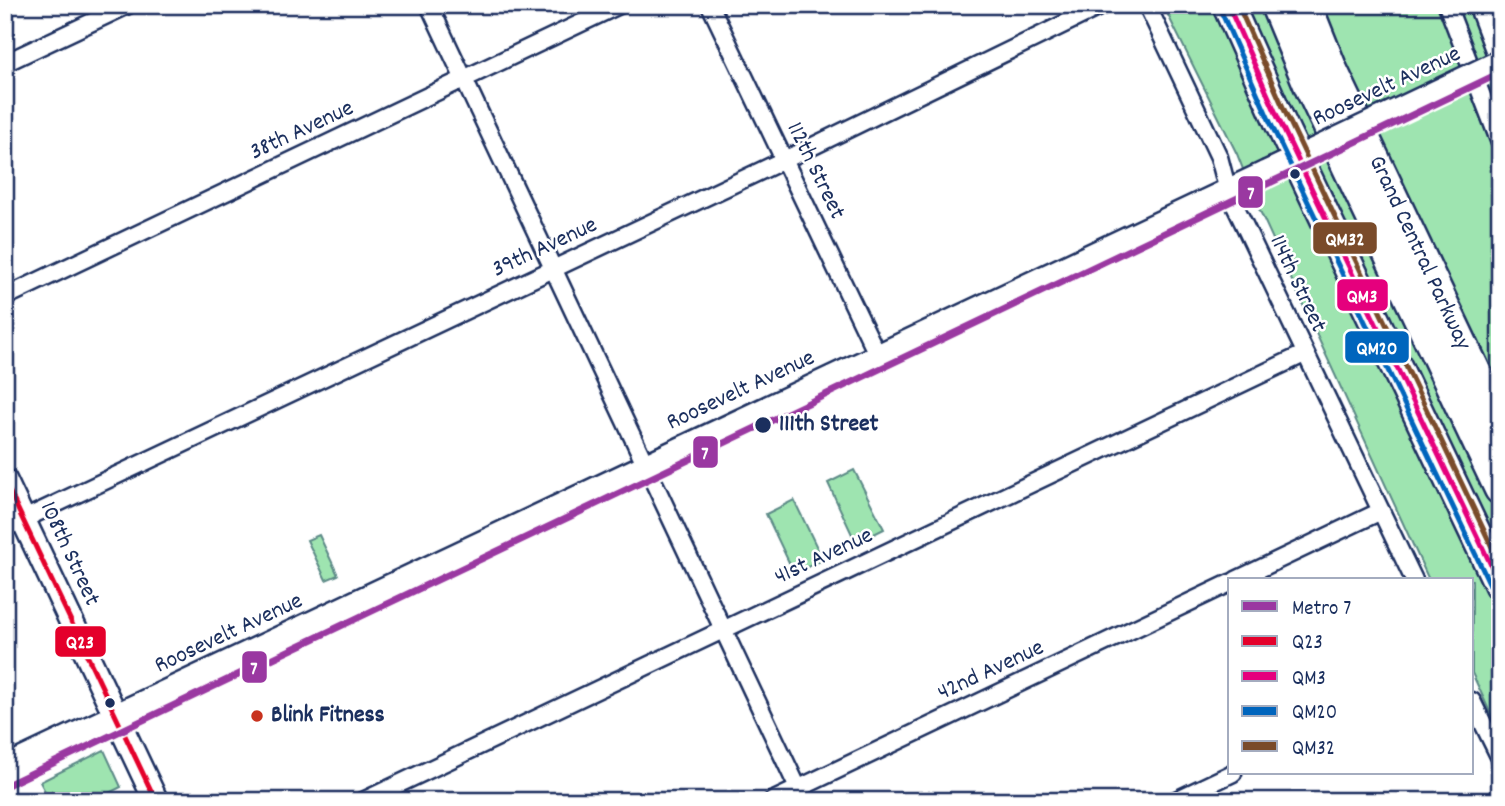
<svg xmlns="http://www.w3.org/2000/svg" width="1505" height="806" viewBox="0 0 1505 806" font-family="Dekko,sans-serif">
<style>
.green{fill:#9ee4b0;stroke:#5c8a87;stroke-width:2}
.lines{fill:none;stroke-linecap:round;stroke-linejoin:round}
.street-casing{stroke:#1b2f5e;stroke-width:21}
.secondary-casing{stroke:#1b2f5e;stroke-width:28}
.highway-casing{stroke:#1b2f5e;stroke-width:35}
.street{stroke:#fff;stroke-width:16}
.secondary{stroke:#fff;stroke-width:23}
.highway{stroke:#fff;stroke-width:30}
.secondary-bridge-casing{stroke:#1b2f5e;stroke-width:28;stroke-linecap:butt}
.secondary-bridge{stroke:#fff;stroke-width:23}
.bus-1-casing{stroke:#fff;stroke-width:10}
.bus-2-casing{stroke:#fff;stroke-width:10}
.bus-3-casing{stroke:#fff;stroke-width:10}
.bus-4-casing{stroke:#fff;stroke-width:10}
.bus-1{stroke:#e4002b;stroke-width:5}
.bus-2{stroke:#e5007d;stroke-width:5}
.bus-3{stroke:#0065bd;stroke-width:5}
.bus-4{stroke:#7a4b2a;stroke-width:5}
.metro-1-casing{stroke:#fff;stroke-width:12}
.metro-1{stroke:#9a38a1;stroke-width:7}
.bus-dot{fill:#1b2f5e;stroke:#fff;stroke-width:2.5}
.poi-dot{fill:#c8321e;stroke:#fff;stroke-width:2.5}
.labels{text-anchor:middle;dominant-baseline:central;stroke-width:5;stroke-linejoin:round;paint-order:stroke}
.street-label{font-size:24px;fill:#1b2f5e;stroke:#fff}
.stop-label{font-size:24px;font-weight:bold;fill:#1b2f5e;stroke:#fff;text-anchor:start}
.poi-label{font-size:24px;font-weight:bold;fill:#1b2f5e;stroke:#fff;text-anchor:start}
.line-badge{stroke:#fff;stroke-width:2.5}
.badge-label{font-size:19px;text-anchor:middle;font-weight:bold;fill:#fff}
</style>
<rect width="100%" height="100%" fill="#fff"/>
<filter id="ink" filterUnits="userSpaceOnUse"><feTurbulence type="fractalNoise" baseFrequency=".0143" numOctaves="2"/><feDisplacementMap in="SourceGraphic" scale="14" xChannelSelector="R" yChannelSelector="G"/><feConvolveMatrix kernelMatrix="1 2 1 2 8 2 1 2 1" color-interpolation-filters="sRGB"/></filter>
<g filter="url(#ink)">
<!-- green -->
<g class="green">
<polygon points="1163,5 1500,5 1500,734 1472,673 1472,580 1429,580 1255,200 1237,154"/>
<polygon points="854,470 884,529 856,543 828,483"/>
<polygon points="794,500 823,560 794,573 766,514"/>
<polygon points="319,535 338,575 326,580 307,540"/>
<polygon points="104,750 121,787 93,801 50,801 40,782"/>
</g>
<g class="lines">
<!-- street casing -->
<g class="street-casing">
<g id="street">
<polyline points="429,5 804,801"/>
<polyline points="710,5 878,356"/>
<polyline points="1147,5 1219,157 1228,191 1414,580"/>
<polyline points="1447,5 1500,143"/>
<polyline points="1477,5 1500,66"/>
<polyline points="5,63 128,5"/>
<polyline points="5,297 619,5"/>
<polyline points="5,528 803,151 1103,5"/>
<polyline points="1236,580 1381,511"/>
<polyline points="1472,701 1500,758"/>
<polyline points="363,801 1304,354"/>
<polyline points="772,801 1230,583"/>
<polyline points="1174,801 1233,773"/>
</g>
</g>
<!-- secondary casing -->
<g class="secondary-casing">
<g id="secondary">
<polyline points="5,481 156,801"/>
<polyline points="5,768 1266,173"/>
</g>
</g>
<!-- highway casing -->
<g class="highway-casing">
<g id="highway">
<polyline points="1228,5 1279,120 1500,585"/>
<polyline points="1276,5 1310,87 1500,489"/>
<polyline points="1306,5 1332,70 1500,424"/>
</g>
</g>
<!-- street -->
<use href="#street" class="street"/>
<!-- secondary -->
<use href="#secondary" class="secondary"/>
<!-- highway -->
<use href="#highway" class="highway"/>
<!-- secondary-bridge casing -->
<g class="secondary-bridge-casing">
<polyline id="secondary-bridge" points="1266,173 1500,62"/>
</g>
<!-- secondary-bridge -->
<use href="#secondary-bridge" class="secondary-bridge"/>
<!-- bus-1 casing -->
<g class="bus-1-casing">
<polyline id="bus-1" points="5,482 156,801"/>
</g>
<!-- bus-2 casing -->
<g class="bus-2-casing">
<polyline id="bus-2" points="1228,5 1279,120 1500,584"/>
</g>
<!-- bus-3 casing -->
<g class="bus-3-casing">
<polyline id="bus-3" points="1220,9 1271,124 1492,589"/>
</g>
<!-- bus-4 casing -->
<g class="bus-4-casing">
<polyline id="bus-4" points="1238,5 1287,116 1500,564"/>
</g>
<!-- bus-1 -->
<use href="#bus-1" class="bus-1"/>
<!-- bus-2 -->
<use href="#bus-2" class="bus-2"/>
<!-- bus-3 -->
<use href="#bus-3" class="bus-3"/>
<!-- bus-4 -->
<use href="#bus-4" class="bus-4"/>
<!-- metro-1 casing -->
<g class="metro-1-casing">
<polyline id="metro-1" points="5,786 1500,73"/>
</g>
<!-- metro-1 -->
<use href="#metro-1" class="metro-1"/>
</g>
</g>
<!-- markers -->
<g class="bus-dot">
<circle cx="1295" cy="174" r="6"/>
<circle cx="763" cy="425" r="9"/>
<circle cx="110" cy="703" r="6"/>
</g>
<circle class="poi-dot" cx="257" cy="716" r="7"/>
<g class="labels">
<!-- street labels -->
<g class="street-label">
<text transform="translate(1387 87) rotate(-25)">Roosevelt Avenue</text>
<text transform="translate(302 131) rotate(-25)">38th Avenue</text>
<text transform="translate(815 171) rotate(64)">112th Street</text>
<text transform="translate(545 248) rotate(-25)">39th Avenue</text>
<text transform="translate(1419 253) rotate(65)">Grand Central Parkway</text>
<text transform="translate(1297 284) rotate(65)">114th Street</text>
<text transform="translate(741 391) rotate(-25)">Roosevelt Avenue</text>
<text transform="translate(69 554) rotate(65)">108th Street</text>
<text transform="translate(824 557) rotate(-25)">41st Avenue</text>
<text transform="translate(229 634) rotate(-25)">Roosevelt Avenue</text>
<text transform="translate(991 671) rotate(-25)">42nd Avenue</text>
</g>
<!-- stop labels -->
<g class="stop-label">
<text x="779" y="425">111th Street</text>
</g>
<!-- poi labels -->
<g class="poi-label">
<text x="271" y="716">Blink Fitness</text>
</g>
</g>
<g class="line-badge">
<rect x="1237" y="175" width="27" height="34" rx="7" fill="#9a38a1"/>
<rect x="1312" y="221" width="66" height="34" rx="7" fill="#7a4b2a"/>
<rect x="1336" y="278" width="53" height="34" rx="7" fill="#e5007d"/>
<rect x="1344" y="330" width="66" height="34" rx="7" fill="#0065bd"/>
<rect x="692" y="435" width="27" height="34" rx="7" fill="#9a38a1"/>
<rect x="54" y="625" width="53" height="33" rx="7" fill="#e4002b"/>
<rect x="241" y="650" width="27" height="34" rx="7" fill="#9a38a1"/>
</g>
<g class="badge-label">
<text x="1251" y="199">7</text>
<text x="1345" y="245">QM32</text>
<text x="1362" y="302">QM3</text>
<text x="1377" y="354">QM20</text>
<text x="705" y="459">7</text>
<text x="80" y="648">Q23</text>
<text x="254" y="674">7</text>
</g>
<!-- margin -->
<rect width="1505" height="806" fill="none" stroke="#fff" stroke-width="28"/>
<rect x="14" y="14" width="1477" height="778" fill="none" stroke="#1b2f5e" stroke-width="2.5" filter="url(#ink)"/>
<!-- legend -->
<rect x="1228" y="578" width="245" height="196" fill="#ffffff" stroke="#a4acbf" stroke-width="2"/>
<rect x="1242" y="601" width="35" height="10" fill="#9a38a1" stroke="#a4acbf" stroke-width="2"/>
<text x="1292" y="614" font-size="21" fill="#1b2f5e">Metro 7</text>
<rect x="1242" y="636" width="35" height="10" fill="#e4002b" stroke="#a4acbf" stroke-width="2"/>
<text x="1292" y="648" font-size="21" fill="#1b2f5e">Q23</text>
<rect x="1242" y="671" width="35" height="10" fill="#e5007d" stroke="#a4acbf" stroke-width="2"/>
<text x="1292" y="684" font-size="21" fill="#1b2f5e">QM3</text>
<rect x="1242" y="706" width="35" height="10" fill="#0065bd" stroke="#a4acbf" stroke-width="2"/>
<text x="1292" y="718" font-size="21" fill="#1b2f5e">QM20</text>
<rect x="1242" y="741" width="35" height="10" fill="#7a4b2a" stroke="#a4acbf" stroke-width="2"/>
<text x="1292" y="754" font-size="21" fill="#1b2f5e">QM32</text>
</svg>
